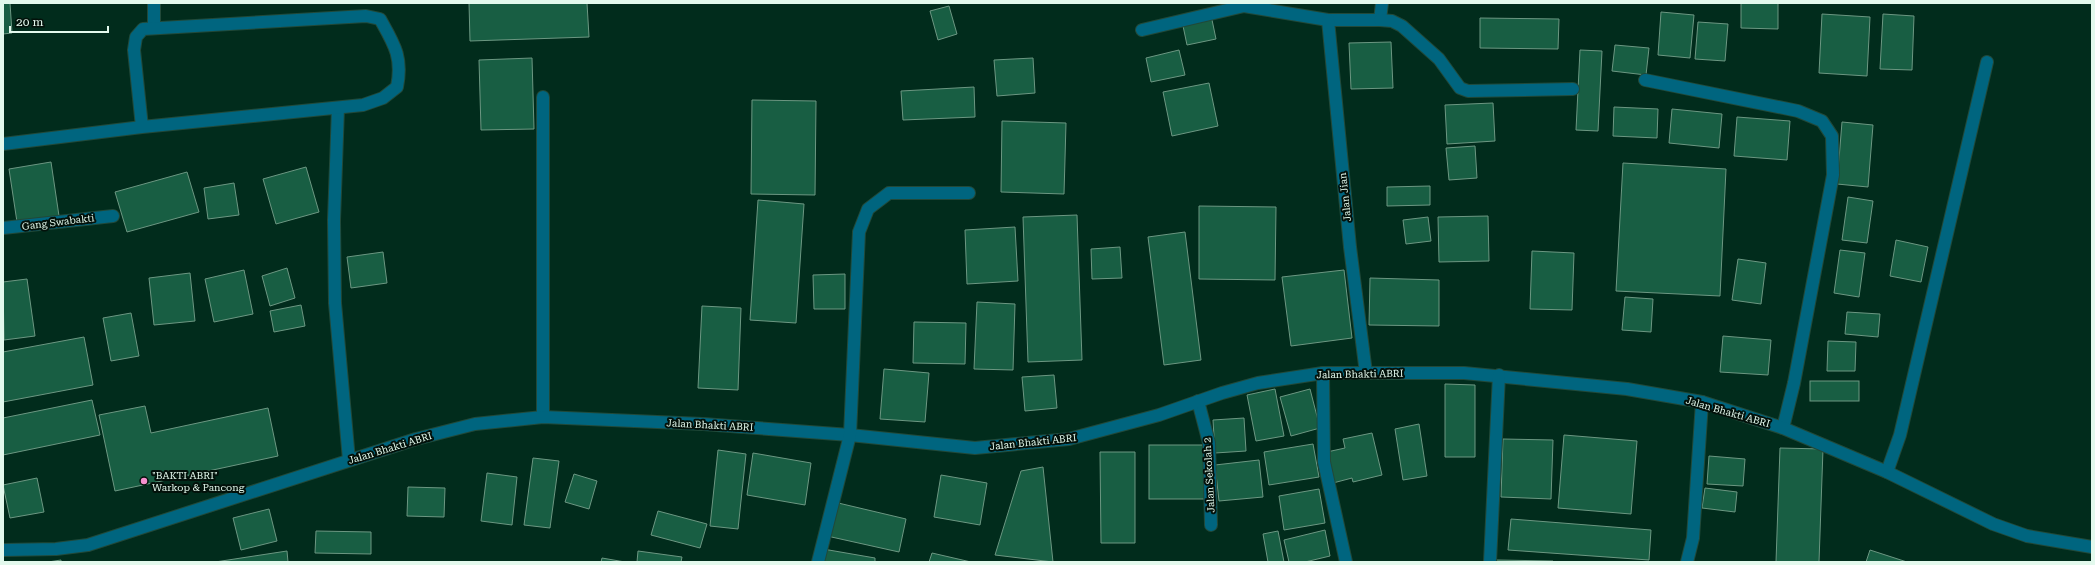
<svg xmlns="http://www.w3.org/2000/svg" width="2095" height="565" viewBox="0 0 2095 565" font-family="'Roboto Serif',serif">
<style>
.building{fill:#185e43;stroke:#6c9782}
.lines{fill:none;stroke-linecap:round;stroke-linejoin:round}
.minor-casing{stroke:#214939;stroke-width:14}
.minor{stroke:#00657f;stroke-width:12}
.poi-dot{fill:#f690cf;stroke:#03110a;stroke-width:1.5}
.labels{text-anchor:middle;dominant-baseline:central;stroke-width:4;stroke-linejoin:round;paint-order:stroke}
.street-label{font-size:10px;fill:#e3f9ed;stroke:#03110a}
.poi-label{font-size:10px;fill:#e3f9ed;stroke:#03110a;text-anchor:start}
</style>
<rect width="100%" height="100%" fill="#012c1c"/>
<!-- building -->
<g class="building">
<polygon points="3,3 10,3 12,33 3,34"/>
<polygon points="469,3 587,3 589,37 470,41"/>
<polygon points="1741,3 1778,3 1778,29 1741,28"/>
<polygon points="949,6 957,34 938,40 930,11"/>
<polygon points="1661,12 1694,15 1690,58 1658,55"/>
<polygon points="1822,14 1870,17 1867,76 1819,73"/>
<polygon points="1883,14 1914,16 1912,70 1880,69"/>
<polygon points="1211,15 1216,39 1187,45 1182,21"/>
<polygon points="1480,18 1559,19 1558,49 1480,48"/>
<polygon points="1698,22 1728,24 1725,61 1695,59"/>
<polygon points="1391,42 1393,88 1351,89 1349,43"/>
<polygon points="1615,45 1649,48 1646,75 1612,71"/>
<polygon points="1179,50 1185,75 1151,82 1146,58"/>
<polygon points="1580,50 1602,51 1598,131 1576,130"/>
<polygon points="532,58 534,129 481,130 479,60"/>
<polygon points="1033,58 1035,93 997,96 994,60"/>
<polygon points="1209,83 1218,126 1172,136 1163,92"/>
<polygon points="974,87 975,117 903,120 901,91"/>
<polygon points="752,100 816,101 815,195 751,194"/>
<polygon points="1493,103 1495,141 1447,144 1445,105"/>
<polygon points="1614,107 1658,109 1657,138 1613,136"/>
<polygon points="1672,109 1722,114 1719,148 1669,143"/>
<polygon points="1737,117 1790,121 1787,160 1734,156"/>
<polygon points="1002,121 1066,123 1064,194 1001,192"/>
<polygon points="1842,122 1873,125 1868,187 1837,184"/>
<polygon points="1475,146 1477,178 1449,180 1446,148"/>
<polygon points="51,162 59,216 17,222 9,169"/>
<polygon points="1623,163 1726,169 1720,296 1616,291"/>
<polygon points="306,167 319,212 276,224 263,179"/>
<polygon points="187,172 199,212 127,232 115,192"/>
<polygon points="234,183 239,215 208,219 204,188"/>
<polygon points="1430,186 1430,205 1387,206 1387,187"/>
<polygon points="1848,197 1873,201 1867,243 1842,240"/>
<polygon points="758,200 804,204 796,323 750,320"/>
<polygon points="1199,206 1276,207 1275,280 1199,279"/>
<polygon points="1077,215 1082,360 1028,362 1023,217"/>
<polygon points="1488,216 1489,261 1439,262 1438,217"/>
<polygon points="1428,217 1431,241 1406,244 1403,220"/>
<polygon points="1015,227 1018,281 967,284 965,230"/>
<polygon points="1185,232 1201,360 1164,365 1148,237"/>
<polygon points="1896,240 1928,247 1921,282 1890,276"/>
<polygon points="1120,247 1122,278 1092,279 1091,249"/>
<polygon points="1840,250 1865,253 1859,297 1834,293"/>
<polygon points="1532,251 1574,253 1572,310 1530,309"/>
<polygon points="383,252 387,283 351,288 347,257"/>
<polygon points="1738,259 1766,263 1761,304 1732,300"/>
<polygon points="287,268 295,298 270,306 262,276"/>
<polygon points="244,270 253,314 214,322 205,279"/>
<polygon points="1344,270 1352,338 1291,346 1282,277"/>
<polygon points="190,273 195,321 154,325 149,278"/>
<polygon points="845,274 845,309 814,309 813,275"/>
<polygon points="1370,278 1439,280 1439,326 1369,325"/>
<polygon points="27,279 35,336 4,340 3,282"/>
<polygon points="1625,297 1653,299 1651,332 1622,330"/>
<polygon points="977,302 1015,304 1013,370 974,369"/>
<polygon points="301,305 305,326 274,332 270,311"/>
<polygon points="702,306 741,308 738,390 698,388"/>
<polygon points="1847,312 1880,314 1878,337 1845,334"/>
<polygon points="131,313 139,356 111,361 103,318"/>
<polygon points="914,322 966,323 965,364 913,363"/>
<polygon points="1723,336 1771,340 1768,375 1720,372"/>
<polygon points="84,337 93,385 3,402 3,352"/>
<polygon points="1828,341 1856,342 1855,371 1827,371"/>
<polygon points="884,369 929,373 925,422 880,419"/>
<polygon points="1054,375 1057,408 1025,411 1022,377"/>
<rect x="1810" y="381" width="49" height="20"/>
<polygon points="1445,384 1475,385 1475,457 1445,457"/>
<polygon points="1275,389 1284,436 1256,441 1247,395"/>
<polygon points="1310,389 1320,428 1291,436 1280,397"/>
<polygon points="92,400 100,435 3,455 3,418"/>
<polygon points="145,406 151,433 268,408 278,456 115,491 99,415"/>
<polygon points="1244,418 1246,451 1215,453 1213,420"/>
<polygon points="1419,424 1427,476 1403,480 1395,429"/>
<polygon points="1372,433 1382,475 1353,482 1352,478 1333,483 1327,452 1345,448 1343,439"/>
<polygon points="1564,435 1637,441 1631,514 1558,508"/>
<polygon points="1503,439 1553,440 1551,499 1501,497"/>
<polygon points="1313,444 1319,477 1269,485 1264,452"/>
<rect x="1149" y="445" width="56" height="54"/>
<polygon points="1780,448 1823,449 1819,562 1776,562"/>
<polygon points="718,450 746,454 738,529 710,526"/>
<polygon points="1100,452 1135,452 1135,543 1101,543"/>
<polygon points="753,453 811,463 805,505 747,495"/>
<polygon points="1709,456 1745,459 1743,486 1707,484"/>
<polygon points="533,458 559,461 550,528 524,525"/>
<polygon points="1259,460 1263,497 1219,501 1215,465"/>
<polygon points="1043,467 1053,562 995,555 1021,471"/>
<polygon points="487,473 517,477 512,525 481,521"/>
<polygon points="574,474 597,481 589,509 565,502"/>
<polygon points="941,475 987,483 980,525 934,517"/>
<polygon points="37,478 44,512 10,518 3,485"/>
<polygon points="408,487 445,488 444,517 407,516"/>
<polygon points="1705,488 1737,492 1735,512 1702,508"/>
<polygon points="1319,489 1325,523 1284,530 1279,496"/>
<polygon points="834,502 906,519 899,552 827,536"/>
<polygon points="269,509 277,541 241,550 233,518"/>
<polygon points="658,511 707,524 700,548 651,535"/>
<polygon points="1511,519 1651,530 1649,560 1508,550"/>
<polygon points="1325,530 1330,556 1305,562 1289,562 1284,540"/>
<polygon points="316,531 371,532 371,554 315,553"/>
<polygon points="1278,531 1284,562 1268,562 1263,534"/>
<polygon points="823,549 875,558 875,562 821,562"/>
<polygon points="1870,550 1907,562 1866,562"/>
<polygon points="287,551 288,562 215,562"/>
<polygon points="638,551 682,557 681,562 637,562"/>
<polygon points="932,553 971,562 929,562"/>
<polygon points="602,558 625,562 601,562"/>
<polygon points="61,560 61,562 48,562"/>
<polygon points="1496,560 1553,561 1553,562 1496,562"/>
</g>
<g class="lines">
<!-- minor casing -->
<g class="minor-casing">
<g id="minor">
<polyline points="154,3 154,28"/>
<polyline points="1243,3 1244,6 1328,20 1380,20 1382,3"/>
<polyline points="1328,20 1350,247 1366,373"/>
<polyline points="1380,20 1392,21 1402,26 1439,59 1460,88 1468,91 1573,89"/>
<polyline points="1142,30 1244,6"/>
<polyline points="1645,80 1798,111 1822,121 1832,136 1833,175 1794,383 1783,428"/>
<polyline points="338,108 334,220 335,303 349,460"/>
<path d="M3 144 142 127 363 105 383 98 397 87C403 57 394 44 380 19L366 16 143 29 136 37 134 50 142 127"/>
<polyline points="3,228 113,216"/>
<polyline points="1323,373 1324,462 1346,562"/>
<polyline points="1198,401 1209,443 1211,525"/>
<polyline points="543,417 543,97"/>
<polyline points="1887,472 1900,435 1987,62"/>
<polyline points="3,550 56,549 88,545 416,439 475,424 543,417 703,424 850,435 975,448 1069,439 1159,415 1222,393 1258,383 1323,373 1464,373 1627,389 1702,402 1783,428 1887,472 1993,524 2027,536 2092,547"/>
<polyline points="818,562 850,435 859,232 868,209 889,193 969,193"/>
<polyline points="1490,562 1499,375"/>
<polyline points="1687,562 1693,538 1702,402"/>
</g>
</g>
<!-- minor -->
<use href="#minor" class="minor"/>
</g>
<!-- markers -->
<circle class="poi-dot" cx="144" cy="481" r="4"/>
<g class="labels">
<!-- street labels -->
<g class="street-label">
<text transform="translate(1345 197) rotate(-96)">Jalan Jian</text>
<text transform="translate(58 222) rotate(-7)">Gang Swabakti</text>
<text transform="translate(1360 374) rotate(-1)">Jalan Bhakti ABRI</text>
<text transform="translate(1728 412) rotate(16)">Jalan Bhakti ABRI</text>
<text transform="translate(710 425) rotate(3)">Jalan Bhakti ABRI</text>
<text transform="translate(1033 442) rotate(-6)">Jalan Bhakti ABRI</text>
<text transform="translate(390 448) rotate(-17)">Jalan Bhakti ABRI</text>
<text transform="translate(1209 475) rotate(-93)">Jalan Sekolah 2</text>
</g>
<!-- poi labels -->
<g class="poi-label">
<text x="152" y="475">"BAKTI ABRI"<tspan x="152" dy="12">Warkop &amp; Pancong</tspan></text>
</g>
</g>
<!-- border -->
<rect width="2095" height="565" fill="none" stroke="#e3f9ed" stroke-width="8"/>
<!-- scale -->
<path d="M10 26v6h98v-6" fill="none" stroke="#e3f9ed" stroke-width="2"/>
<text x="16" y="26" font-size="12" fill="#e3f9ed" stroke="#03110a" stroke-width="3" paint-order="stroke">20 m</text>
</svg>
